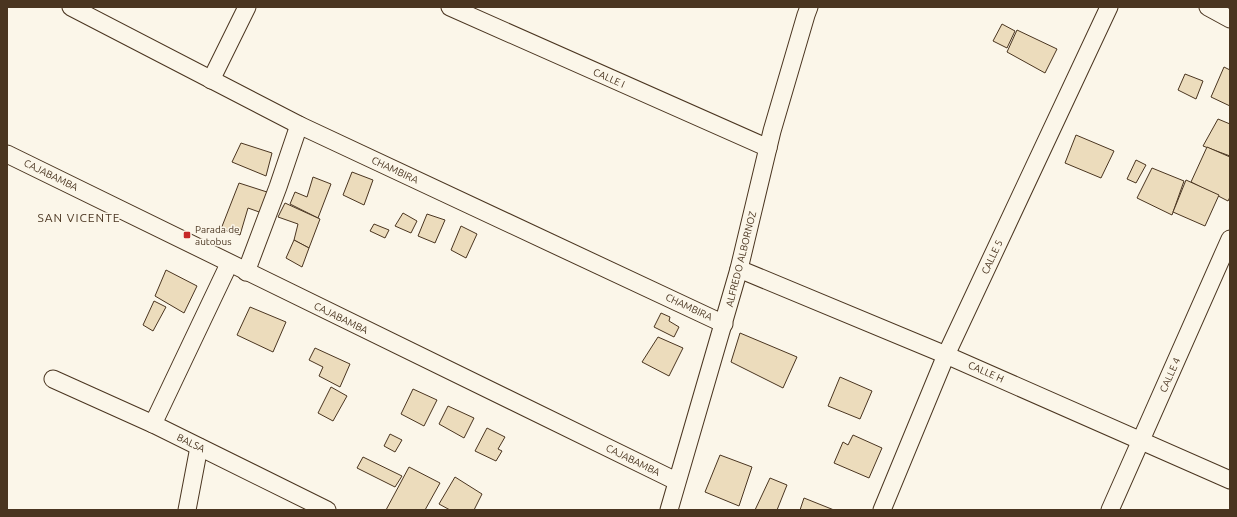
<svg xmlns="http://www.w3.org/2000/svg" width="1237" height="517" viewBox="0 0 1237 517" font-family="Ubuntu,sans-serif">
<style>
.building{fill:#ecdcbc;stroke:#4a3520}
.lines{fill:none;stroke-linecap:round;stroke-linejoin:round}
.street-casing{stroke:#4a3520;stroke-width:19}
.street{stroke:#fbf6e9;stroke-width:17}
.poi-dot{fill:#c62828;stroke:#fbf6e9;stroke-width:1.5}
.labels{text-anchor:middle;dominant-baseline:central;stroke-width:3;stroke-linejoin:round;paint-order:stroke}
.street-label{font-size:10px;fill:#4a3520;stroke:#fbf6e9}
.poi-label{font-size:10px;fill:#4a3520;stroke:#fbf6e9;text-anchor:start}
.quarter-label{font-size:12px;letter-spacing:1px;fill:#4a3520;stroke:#fbf6e9}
</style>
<rect width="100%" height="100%" fill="#fbf6e9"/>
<!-- building -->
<g class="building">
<polygon points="1002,24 1015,31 1007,48 993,41"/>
<polygon points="1017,30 1057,49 1045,73 1007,52"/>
<polygon points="1224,67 1230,70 1230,106 1211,97"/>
<polygon points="1185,74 1203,81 1196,99 1178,90"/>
<polygon points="1218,119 1230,124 1230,156 1203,146"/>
<polygon points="1076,135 1114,151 1101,178 1065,163"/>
<polygon points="241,143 272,153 266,176 232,162"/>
<polygon points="1207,147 1230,157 1230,197 1228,201 1191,182"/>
<polygon points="1136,160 1146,165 1136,183 1127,179"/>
<polygon points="1152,168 1184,181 1172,215 1137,198"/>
<polygon points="352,172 373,180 364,205 343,195"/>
<polygon points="313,177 331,184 318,218 290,204 295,192 307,197"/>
<polygon points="1186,180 1219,195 1205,226 1173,212"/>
<polygon points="239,183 267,192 262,213 248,208 240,235 221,229"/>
<polygon points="285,203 320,219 309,248 294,240 298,224 278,217"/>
<polygon points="403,213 417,221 411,233 395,226"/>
<polygon points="427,214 445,220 435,243 418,236"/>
<polygon points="374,224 389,230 385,238 370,231"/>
<polygon points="461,226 477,234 466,258 451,250"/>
<polygon points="294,240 309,248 302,267 286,258"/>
<polygon points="166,270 197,286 184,313 155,296"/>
<polygon points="154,301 166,307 153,331 143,325"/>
<polygon points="250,307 286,322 273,352 237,335"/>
<polygon points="661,313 670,317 669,321 679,327 674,337 654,327"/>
<polygon points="740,333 797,357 783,388 731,362"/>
<polygon points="658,337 683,348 669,376 642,362"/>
<polygon points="315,348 350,364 340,387 319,376 323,367 309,360"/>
<polygon points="840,377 872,391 860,419 828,406"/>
<polygon points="331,387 347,396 333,421 318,413"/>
<polygon points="413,389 437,400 424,426 401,414"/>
<polygon points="448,406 474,418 464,438 439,424"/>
<polygon points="487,428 505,437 498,449 502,451 496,461 475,451"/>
<polygon points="390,434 402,440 395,452 384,446"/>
<polygon points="853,435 882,448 869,478 834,463 843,442 848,445"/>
<polygon points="720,455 752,467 739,506 705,492"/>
<polygon points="363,457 402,476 395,487 357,468"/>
<polygon points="409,467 440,483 425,510 386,510"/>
<polygon points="455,477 482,494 474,510 450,510 439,504"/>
<polygon points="770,478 787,485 777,510 755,510"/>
<polygon points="804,498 834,510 800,510"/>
</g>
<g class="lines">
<!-- street casing -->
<g class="street-casing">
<g id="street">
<polyline points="71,7 299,125 724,324"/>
<polyline points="450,7 768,148"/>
<polyline points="1208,7 1230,19"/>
<polyline points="211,80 247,7"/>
<polyline points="7,154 676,481"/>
<polyline points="739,269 946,355 1230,480"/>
<polyline points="246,272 278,187 299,125"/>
<polyline points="53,379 153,424 327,510"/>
<polyline points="153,424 229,264"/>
<polyline points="187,510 199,447"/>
<polyline points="669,510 739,269 772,131 806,15 809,7"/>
<polyline points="882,510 946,355 1109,7"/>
<polyline points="1110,510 1230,239"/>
</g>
</g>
<!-- street -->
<use href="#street" class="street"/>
</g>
<!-- markers -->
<rect class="poi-dot" x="183" y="231" width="8" height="8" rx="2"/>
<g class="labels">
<!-- street labels -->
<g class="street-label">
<text transform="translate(609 78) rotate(24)">CALLE I</text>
<text transform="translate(395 170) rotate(25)">CHAMBIRA</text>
<text transform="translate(51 175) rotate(26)">CAJABAMBA</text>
<text transform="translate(992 257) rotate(-65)">CALLE 5</text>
<text transform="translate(741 259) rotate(-76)">ALFREDO ALBORNOZ</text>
<text transform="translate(689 307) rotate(25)">CHAMBIRA</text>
<text transform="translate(341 318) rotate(26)">CAJABAMBA</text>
<text transform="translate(986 372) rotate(24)">CALLE H</text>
<text transform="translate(1170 375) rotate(-66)">CALLE 4</text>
<text transform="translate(191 443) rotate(26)">BALSA</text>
<text transform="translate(633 460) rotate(26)">CAJABAMBA</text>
</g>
<!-- poi labels -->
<g class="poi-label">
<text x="195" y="229">Parada de<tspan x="195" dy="12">autobus</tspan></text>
</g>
<!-- quarter labels -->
<g class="quarter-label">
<text x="79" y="217">SAN VICENTE</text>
</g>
</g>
<!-- border -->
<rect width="1237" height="517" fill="none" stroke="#4a3520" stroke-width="16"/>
</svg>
